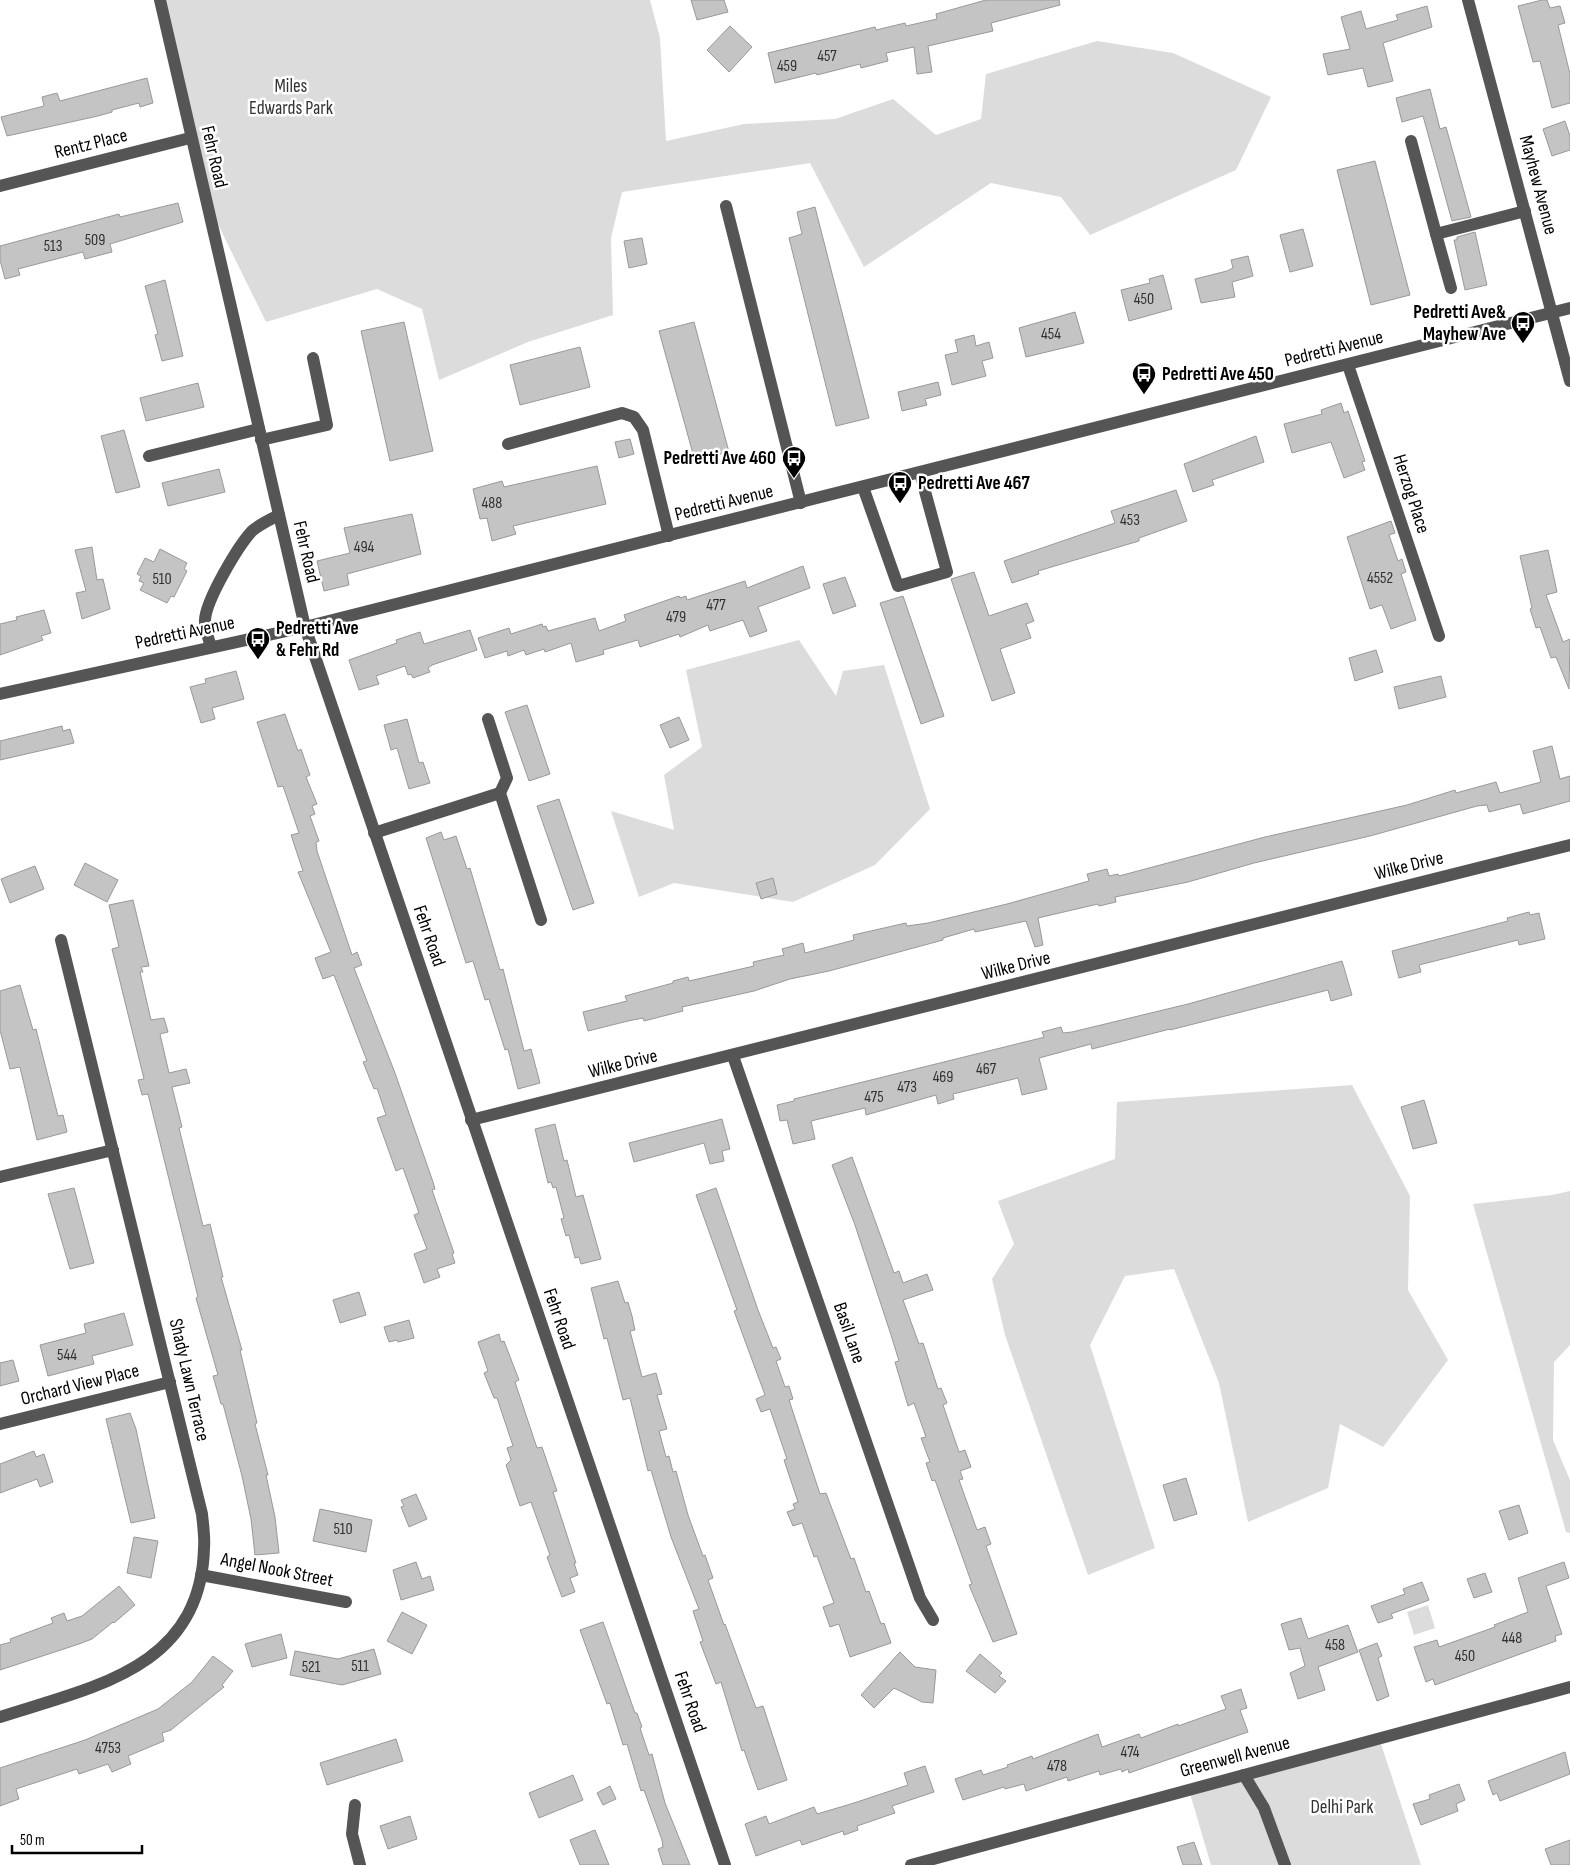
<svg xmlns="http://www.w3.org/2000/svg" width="1570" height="1865" viewBox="0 0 1570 1865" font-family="'Sofia Sans Condensed',sans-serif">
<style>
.green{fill:#dcdcdc}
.building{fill:#c4c4c4;stroke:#999}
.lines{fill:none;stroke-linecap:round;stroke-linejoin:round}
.minor{stroke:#555;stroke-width:12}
.labels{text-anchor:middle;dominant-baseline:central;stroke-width:5;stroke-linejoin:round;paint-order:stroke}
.number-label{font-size:16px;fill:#313131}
.park-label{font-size:19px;fill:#333;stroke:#fff}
.street-label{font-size:19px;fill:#000;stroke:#fff}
.poi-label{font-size:19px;font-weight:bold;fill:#000;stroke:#fff;text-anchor:start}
</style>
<rect width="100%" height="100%" fill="#fff"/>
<!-- green -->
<g class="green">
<polygon points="160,0 650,0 660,38 666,141 744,124 835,119 893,99 936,135 981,119 986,74 1097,41 1173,53 1271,97 1236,170 1090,235 1061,197 991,183 864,267 810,163 622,192 611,238 613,315 528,342 439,380 422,309 377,289 266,322 204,196"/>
<polygon points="799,640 836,696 843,671 884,665 930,809 875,865 793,902 674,883 639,897 611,811 674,830 664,775 702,747 686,670"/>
<polygon points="1352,1085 1410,1196 1408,1290 1448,1360 1383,1447 1340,1424 1328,1488 1248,1522 1219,1383 1174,1269 1125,1276 1090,1345 1155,1548 1088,1575 1005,1335 992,1279 1014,1244 998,1201 1115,1159 1117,1102"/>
<polygon points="1570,1191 1570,1345 1554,1362 1553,1440 1570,1480 1570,1533 1566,1532 1473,1204 1552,1195"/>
<polygon points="1428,1605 1435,1628 1414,1635 1407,1612"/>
<polygon points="1379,1738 1421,1865 1211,1865 1189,1790"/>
</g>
<!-- building -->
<g class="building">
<polygon points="691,0 724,0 728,12 697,20"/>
<polygon points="986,0 1059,0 1060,5 991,23 993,31 928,46 932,72 917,74 914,47 886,53 888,61 861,68 860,64 817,75 816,73 775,83 768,53 875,27 876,30 905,23 906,26 937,19 936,14"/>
<polygon points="1542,0 1547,0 1550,8 1560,6 1565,23 1558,25 1570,74 1570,103 1552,108 1540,61 1533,62 1518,6"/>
<polygon points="1427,6 1432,27 1383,43 1393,81 1368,87 1363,68 1328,75 1323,54 1350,49 1341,17 1361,11 1366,29 1398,20 1396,15"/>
<polygon points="730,26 752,47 729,72 707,50"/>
<polygon points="147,78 153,103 140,107 139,103 112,110 112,112 98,116 7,136 1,117 44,106 42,97 57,93 60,101"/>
<polygon points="1430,89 1440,129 1446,127 1471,217 1452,221 1423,116 1402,122 1396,98"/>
<polygon points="1565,121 1570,136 1570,150 1552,156 1543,129"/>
<polygon points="1375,161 1410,295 1371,305 1337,170"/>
<polygon points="178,203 183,222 110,244 112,252 85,259 83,252 18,269 20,275 5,279 0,260 0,246 119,214 120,217"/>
<polygon points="815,207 869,418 836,426 789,238 802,234 797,212"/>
<polygon points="1303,229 1313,266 1290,272 1280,235"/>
<polygon points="1475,232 1487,285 1465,290 1454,240 1457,240 1457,237"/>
<polygon points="642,238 647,264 629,268 624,241"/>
<polygon points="1248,256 1253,276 1232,282 1235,297 1201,303 1195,279 1227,271 1233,268 1231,260"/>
<polygon points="1163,275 1172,309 1129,321 1121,290 1150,283 1149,279"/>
<polygon points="165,280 183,356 162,361 155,335 158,334 145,286"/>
<polygon points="1075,312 1084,343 1026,357 1019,328"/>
<polygon points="404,322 433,451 390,461 361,331"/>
<polygon points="694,322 729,452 695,461 659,331"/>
<polygon points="974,335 976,346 989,342 993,358 982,361 986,376 952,385 945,355 958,352 955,340"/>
<polygon points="580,347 590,387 520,405 510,365"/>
<polygon points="938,382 941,395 925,399 927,405 902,411 898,392"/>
<polygon points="198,383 204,407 146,421 140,398"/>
<polygon points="1341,403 1344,413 1348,411 1365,461 1362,462 1365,470 1344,478 1331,442 1292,453 1284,424 1322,414 1321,410"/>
<polygon points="124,430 140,487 116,493 101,436"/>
<polygon points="1256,436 1264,462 1212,480 1214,485 1193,492 1184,464"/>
<polygon points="630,439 634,454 619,458 615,442"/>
<polygon points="597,466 606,504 513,526 516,534 492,541 487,518 480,519 473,489 502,481 504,487"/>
<polygon points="219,469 225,492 168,506 162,483"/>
<polygon points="1176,490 1187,521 1139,538 1139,541 1038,571 1039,574 1012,583 1004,561 1115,523 1111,511"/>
<polygon points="412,514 421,554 347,574 349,585 324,591 317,561 350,553 344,528"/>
<polygon points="1391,521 1395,533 1389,535 1398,561 1402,559 1406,572 1401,574 1416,620 1391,629 1382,605 1370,609 1347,537"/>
<polygon points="92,547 97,580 103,579 110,609 82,619 76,593 86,591 75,550"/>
<polygon points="160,549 187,563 184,569 187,571 174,597 171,596 167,603 140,590 144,583 139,581 141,576 137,574 145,558 154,562"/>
<polygon points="1548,550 1557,592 1546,595 1563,642 1570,639 1569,689 1556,657 1551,658 1540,627 1536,628 1530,609 1532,608 1520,556"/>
<polygon points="803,566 810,588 758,607 767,631 750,637 743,620 710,631 708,625 680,637 679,634 640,647 638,640 603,650 604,654 576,662 571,643 545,652 544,649 526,655 524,650 508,656 507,651 485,658 478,638 509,628 511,634 542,624 543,627 546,626 548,631 595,618 599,631 626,621 624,615 679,596 680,598 686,596 687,600 745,581 747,588"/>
<polygon points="974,572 989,616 1027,603 1034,621 1026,624 1031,638 1000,649 1015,693 992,701 951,579"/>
<polygon points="845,577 856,606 833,614 823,584"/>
<polygon points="903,596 944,716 921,724 880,603"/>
<polygon points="44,610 51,633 41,636 43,640 0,655 0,624 17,620 16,617"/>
<polygon points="470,630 477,650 432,665 428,668 430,672 413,678 411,674 408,675 405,666 376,676 379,684 359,690 349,660 397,643 396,640 420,632 424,644"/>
<polygon points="1376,650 1383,672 1355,681 1349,658"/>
<polygon points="236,671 244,699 212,708 215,719 201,723 190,687 206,683 205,679"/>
<polygon points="1441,676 1446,697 1399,709 1394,687"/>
<polygon points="527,705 550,774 529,781 505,712"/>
<polygon points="285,714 298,751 301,749 310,775 306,777 317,804 312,806 315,814 310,816 319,841 316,842 317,851 352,955 357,952 362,965 354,968 395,1073 433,1182 435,1189 432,1190 454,1253 452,1254 455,1263 437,1269 440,1277 424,1283 414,1254 427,1249 414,1215 419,1213 403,1168 396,1171 377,1118 386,1115 377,1088 374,1089 363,1062 367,1061 334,975 323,979 315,958 331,952 298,872 303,871 291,835 299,833 283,786 278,787 257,722"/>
<polygon points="679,717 689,740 670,748 660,725"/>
<polygon points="407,719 419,763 423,762 430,783 409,789 397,748 391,750 384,725"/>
<polygon points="62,726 63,731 70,729 74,743 0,760 0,741"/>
<polygon points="1552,746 1560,779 1570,776 1570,801 1523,814 1520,804 1489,812 1487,805 1477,806 1370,836 1254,863 1188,882 1115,897 1116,902 1099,906 1098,904 1038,918 1043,945 1035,947 1026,921 975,932 974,929 943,938 943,940 829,971 790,979 754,991 682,1007 683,1011 644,1021 643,1018 628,1021 588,1031 583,1012 627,1001 625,996 673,983 673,981 688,977 689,981 754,966 753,962 784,955 782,949 803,943 805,953 854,940 853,935 906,923 907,926 928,923 1007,904 1089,881 1087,874 1107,869 1109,876 1118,874 1119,876 1265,837 1407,805 1455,790 1456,793 1496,782 1500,793 1541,782 1533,751"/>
<polygon points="559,799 594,903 573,910 537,806"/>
<polygon points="441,832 444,840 456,836 467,869 470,868 500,970 503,969 524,1051 531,1049 540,1083 518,1089 508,1049 505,1050 489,999 485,1000 473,961 466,963 426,838"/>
<polygon points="85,863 118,880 107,902 74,885"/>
<polygon points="35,866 44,889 10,903 1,879"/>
<polygon points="773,878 777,894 761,899 756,883"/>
<polygon points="133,900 149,966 141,967 143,972 140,972 151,1020 164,1018 168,1032 160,1034 169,1073 186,1069 190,1083 172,1087 182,1127 179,1128 203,1226 210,1224 223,1277 221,1277 242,1350 240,1350 257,1423 255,1424 268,1475 266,1475 275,1517 279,1553 255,1555 251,1519 242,1476 223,1404 221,1404 213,1376 218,1375 196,1298 198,1297 148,1094 142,1095 138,1080 144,1079 112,949 119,947 109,905"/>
<polygon points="1529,912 1530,915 1539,913 1545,939 1519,945 1518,940 1419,965 1421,972 1399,978 1392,951 1508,921 1507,918"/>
<polygon points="1342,961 1352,995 1331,1001 1328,990 1170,1030 1170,1029 1092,1049 1091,1044 1039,1058 1047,1089 1022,1095 1018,1078 953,1094 954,1099 938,1104 936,1095 866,1115 865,1108 811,1121 815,1139 793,1144 787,1120 780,1121 777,1105 794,1101 794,1099 1041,1038 1044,1037 1042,1032 1061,1027 1063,1033 1072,1032 1188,1004"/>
<polygon points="20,985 33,1030 36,1029 58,1116 63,1115 67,1132 37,1140 20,1067 10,1069 0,1030 0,991"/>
<polygon points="1424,1100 1437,1143 1413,1149 1401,1107"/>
<polygon points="722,1119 730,1149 722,1151 724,1161 710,1164 704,1143 634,1162 629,1143"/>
<polygon points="555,1124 564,1161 567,1160 576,1197 583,1195 601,1259 581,1264 579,1257 575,1258 569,1235 566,1236 561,1219 564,1218 556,1187 553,1188 551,1182 548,1183 535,1129"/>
<polygon points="852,1157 894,1273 899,1271 903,1283 927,1274 933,1290 903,1300 919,1344 923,1343 938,1389 941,1388 947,1403 943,1405 959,1452 965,1450 971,1467 960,1471 963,1479 959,1480 977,1530 985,1527 991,1544 986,1546 1017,1634 993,1642 969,1585 972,1584 935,1480 932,1481 926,1463 930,1462 921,1438 926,1437 914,1403 908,1406 895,1362 899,1361 891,1335 855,1225 832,1165"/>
<polygon points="74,1188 94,1263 70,1269 48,1194"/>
<polygon points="716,1188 758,1310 773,1348 776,1347 781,1359 776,1361 785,1387 789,1386 793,1399 789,1400 820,1494 826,1493 851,1559 854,1558 866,1592 869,1591 881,1624 884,1623 891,1643 850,1657 839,1624 830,1627 823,1607 834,1603 817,1556 814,1557 802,1523 793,1526 787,1512 795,1509 793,1504 798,1502 784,1460 787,1459 770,1409 761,1412 756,1399 765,1395 734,1311 737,1310 696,1195"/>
<polygon points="618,1281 625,1303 628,1302 632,1316 635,1330 630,1331 642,1377 656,1373 662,1394 657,1395 667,1429 659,1431 666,1457 669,1456 673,1472 676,1471 688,1515 703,1556 705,1555 713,1578 708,1580 724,1625 725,1624 756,1708 763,1706 787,1780 758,1790 744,1750 742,1751 721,1682 716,1684 700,1642 703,1641 693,1611 699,1609 671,1537 651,1470 648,1471 630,1398 623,1400 607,1338 604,1339 591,1288"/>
<polygon points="359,1292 366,1315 340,1323 333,1300"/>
<polygon points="124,1313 133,1345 92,1356 94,1364 48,1376 40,1345 86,1333 84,1324"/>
<polygon points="409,1320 414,1338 398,1342 397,1340 389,1342 384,1327"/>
<polygon points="499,1334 501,1342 504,1341 519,1380 515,1382 537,1448 542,1447 557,1491 553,1492 576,1563 574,1563 578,1575 570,1578 575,1592 562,1597 547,1557 550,1555 531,1502 520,1506 506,1465 511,1460 507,1448 513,1446 497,1398 494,1398 484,1373 488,1371 478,1342"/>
<polygon points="13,1360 19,1381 0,1386 0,1363"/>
<polygon points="130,1413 136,1429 155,1518 131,1523 106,1419"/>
<polygon points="34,1451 36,1457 44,1454 53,1482 40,1487 37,1479 0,1493 0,1464"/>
<polygon points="1186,1478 1197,1514 1174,1521 1163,1485"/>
<polygon points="416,1494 427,1519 409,1527 401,1507 404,1506 401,1500"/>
<polygon points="1519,1505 1528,1533 1509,1540 1499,1511"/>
<polygon points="320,1509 372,1520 366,1552 313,1541"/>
<polygon points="134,1537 158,1541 151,1578 127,1573"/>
<polygon points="416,1562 422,1579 430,1576 434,1590 401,1600 393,1570"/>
<polygon points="1564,1562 1569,1578 1546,1586 1562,1634 1555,1636 1556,1641 1435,1685 1433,1679 1426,1682 1414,1647 1437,1640 1439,1647 1495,1627 1494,1625 1528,1612 1518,1578"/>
<polygon points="1485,1573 1492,1592 1474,1598 1467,1579"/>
<polygon points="1422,1582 1429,1600 1391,1614 1393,1618 1378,1623 1371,1606 1405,1594 1403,1589"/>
<polygon points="119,1586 135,1605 114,1623 113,1622 92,1639 79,1644 0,1670 0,1645 11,1642 10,1639 53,1623 51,1618 64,1613 67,1621 82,1616"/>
<polygon points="402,1612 427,1625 412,1654 387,1641"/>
<polygon points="1301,1618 1308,1639 1348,1625 1358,1652 1318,1667 1325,1690 1298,1699 1290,1673 1305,1666 1300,1648 1289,1650 1281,1624"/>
<polygon points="603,1622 635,1713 637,1713 642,1727 640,1728 649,1755 652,1754 665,1803 690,1865 663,1865 658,1849 663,1847 662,1840 644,1790 641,1791 627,1744 623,1745 610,1703 607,1704 580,1630"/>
<polygon points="281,1634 287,1658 252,1667 245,1644"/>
<polygon points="1377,1643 1382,1656 1378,1658 1389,1696 1377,1701 1359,1650"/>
<polygon points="374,1649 381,1674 342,1685 290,1675 295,1651 338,1659"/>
<polygon points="900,1652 915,1667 936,1670 933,1703 922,1702 894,1688 874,1708 861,1695"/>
<polygon points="980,1654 1002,1673 999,1676 1006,1681 995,1693 966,1671"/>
<polygon points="213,1656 233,1671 222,1685 224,1687 171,1730 162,1733 164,1741 128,1756 131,1764 112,1772 108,1764 79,1774 77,1769 16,1789 19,1799 0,1806 0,1768 85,1740 158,1709 192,1682"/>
<polygon points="1241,1689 1247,1708 1240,1710 1248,1732 1129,1773 1128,1769 1122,1772 1121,1769 1100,1775 1099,1771 1068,1781 1067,1777 1026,1791 1024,1784 1005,1789 1004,1787 963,1800 955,1779 981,1770 983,1775 1008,1767 1007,1765 1032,1756 1033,1759 1098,1734 1102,1747 1139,1734 1141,1738 1178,1724 1178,1726 1226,1709 1221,1696"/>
<polygon points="396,1739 403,1761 327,1785 320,1763"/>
<polygon points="1565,1752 1570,1774 1500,1801 1497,1793 1493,1795 1488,1781"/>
<polygon points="925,1766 934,1792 892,1806 895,1813 857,1826 858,1830 844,1835 843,1831 802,1845 800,1840 756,1856 745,1824 766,1816 769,1824 814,1807 817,1814 854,1803 908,1785 904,1773"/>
<polygon points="573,1775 583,1800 539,1818 529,1793"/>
<polygon points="1459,1784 1465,1800 1456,1804 1458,1811 1421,1825 1413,1804 1430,1799 1429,1795"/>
<polygon points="610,1786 616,1799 603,1805 597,1793"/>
<polygon points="410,1816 417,1839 388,1849 380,1826"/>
<polygon points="595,1830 609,1865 580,1865 570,1840"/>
<polygon points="1570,1840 1570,1865 1551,1865 1545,1849"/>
<polygon points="1194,1842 1202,1865 1183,1865 1177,1847"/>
</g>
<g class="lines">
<!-- minor -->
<g class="minor">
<polyline points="160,0 305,627 725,1865"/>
<polyline points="1468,0 1570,381"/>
<polyline points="1411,141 1436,234 1525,211"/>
<polyline points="0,186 190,138"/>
<polyline points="726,206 801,503"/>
<polyline points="1436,234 1451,288"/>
<polyline points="1348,365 1439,636"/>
<polyline points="261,440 327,425 313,358"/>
<polyline points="508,444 622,413 634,417 643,430 669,536"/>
<polyline points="149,456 259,429"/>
<polyline points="863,487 898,586 947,572 920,473"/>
<path d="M211 647C209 639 204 628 205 620 206 600 238 546 252 531 260 524 269 520 279 515"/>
<polyline points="0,694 305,627 1570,308"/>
<polyline points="488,719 507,778 500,793 541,920"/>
<polyline points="374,833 500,793"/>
<polyline points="733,1056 920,1598 933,1620"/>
<polyline points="471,1120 1570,845"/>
<polyline points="0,1177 113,1150"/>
<polyline points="0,1424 170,1382"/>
<polyline points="201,1575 346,1602"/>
<path d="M0 1717C92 1687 201 1669 204 1548 205 1537 203 1525 202 1514L61 940"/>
<polyline points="1244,1775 1264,1808 1285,1865"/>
<polyline points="355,1805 352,1834 360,1865"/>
<polyline points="911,1865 1570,1687"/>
</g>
</g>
<!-- icons -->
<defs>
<g id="bus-pin" transform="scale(1.25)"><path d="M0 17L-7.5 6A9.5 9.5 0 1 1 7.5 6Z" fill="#000" stroke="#fff"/><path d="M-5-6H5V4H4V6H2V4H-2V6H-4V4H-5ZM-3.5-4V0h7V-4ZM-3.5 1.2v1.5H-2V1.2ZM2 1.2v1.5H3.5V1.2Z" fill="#fff"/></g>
</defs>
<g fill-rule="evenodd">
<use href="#bus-pin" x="1523" y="323"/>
<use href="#bus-pin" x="1144" y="374"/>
<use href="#bus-pin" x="794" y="458"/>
<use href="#bus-pin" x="900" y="483"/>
<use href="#bus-pin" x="258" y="639"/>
</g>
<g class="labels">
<!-- number labels -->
<g class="number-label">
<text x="827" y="56">457</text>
<text x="787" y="66">459</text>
<text x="95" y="240">509</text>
<text x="53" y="246">513</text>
<text x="1144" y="299">450</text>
<text x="1051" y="334">454</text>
<text x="492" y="503">488</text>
<text x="1130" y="520">453</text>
<text x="364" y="547">494</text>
<text x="1380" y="578">4552</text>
<text x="162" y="579">510</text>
<text x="716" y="605">477</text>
<text x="676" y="617">479</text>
<text x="986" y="1069">467</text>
<text x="943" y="1077">469</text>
<text x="907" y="1087">473</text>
<text x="874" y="1097">475</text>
<text x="67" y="1355">544</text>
<text x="343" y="1529">510</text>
<text x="1512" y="1638">448</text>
<text x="1335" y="1645">458</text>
<text x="1465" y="1656">450</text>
<text x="360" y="1666">511</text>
<text x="311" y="1667">521</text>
<text x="108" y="1748">4753</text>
<text x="1130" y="1752">474</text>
<text x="1057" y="1766">478</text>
</g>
<!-- park labels -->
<g class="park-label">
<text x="291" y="86">Miles<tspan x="291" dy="22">Edwards Park</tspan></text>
<text x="1342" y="1807">Delhi Park</text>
</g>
<!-- street labels -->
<g class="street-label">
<text transform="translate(91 144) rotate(-14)">Rentz Place</text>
<text transform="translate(214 157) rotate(77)">Fehr Road</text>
<text transform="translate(1538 185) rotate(75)">Mayhew Avenue</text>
<text transform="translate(1334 349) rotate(-14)">Pedretti Avenue</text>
<text transform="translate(1411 494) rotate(72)">Herzog Place</text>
<text transform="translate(724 503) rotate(-14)">Pedretti Avenue</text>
<text transform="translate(306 552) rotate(77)">Fehr Road</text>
<text transform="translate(185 633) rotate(-12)">Pedretti Avenue</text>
<text transform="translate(1409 866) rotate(-14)">Wilke Drive</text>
<text transform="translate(429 936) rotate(71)">Fehr Road</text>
<text transform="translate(1016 966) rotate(-14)">Wilke Drive</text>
<text transform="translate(623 1064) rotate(-14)">Wilke Drive</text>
<text transform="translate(559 1319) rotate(71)">Fehr Road</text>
<text transform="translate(849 1333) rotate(71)">Basil Lane</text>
<text transform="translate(189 1380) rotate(77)">Shady Lawn Terrace</text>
<text transform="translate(80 1385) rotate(-14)">Orchard View Place</text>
<text transform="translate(277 1570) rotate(11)">Angel Nook Street</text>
<text transform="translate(690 1702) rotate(71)">Fehr Road</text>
<text transform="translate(1235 1757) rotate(-15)">Greenwell Avenue</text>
</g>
<!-- poi labels -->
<g class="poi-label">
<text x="1506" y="312" text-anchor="end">Pedretti Ave&amp;<tspan x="1506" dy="22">Mayhew Ave</tspan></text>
<text x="1162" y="374">Pedretti Ave 450</text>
<text x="776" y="458" text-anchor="end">Pedretti Ave 460</text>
<text x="918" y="483">Pedretti Ave 467</text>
<text x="276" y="628">Pedretti Ave<tspan x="276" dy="22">&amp; Fehr Rd</tspan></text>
</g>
</g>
<!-- scale -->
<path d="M12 1845v8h130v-8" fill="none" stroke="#000000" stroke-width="2.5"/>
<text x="20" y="1845" font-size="15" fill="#000000" stroke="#ffffff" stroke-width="4" paint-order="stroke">50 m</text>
</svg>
